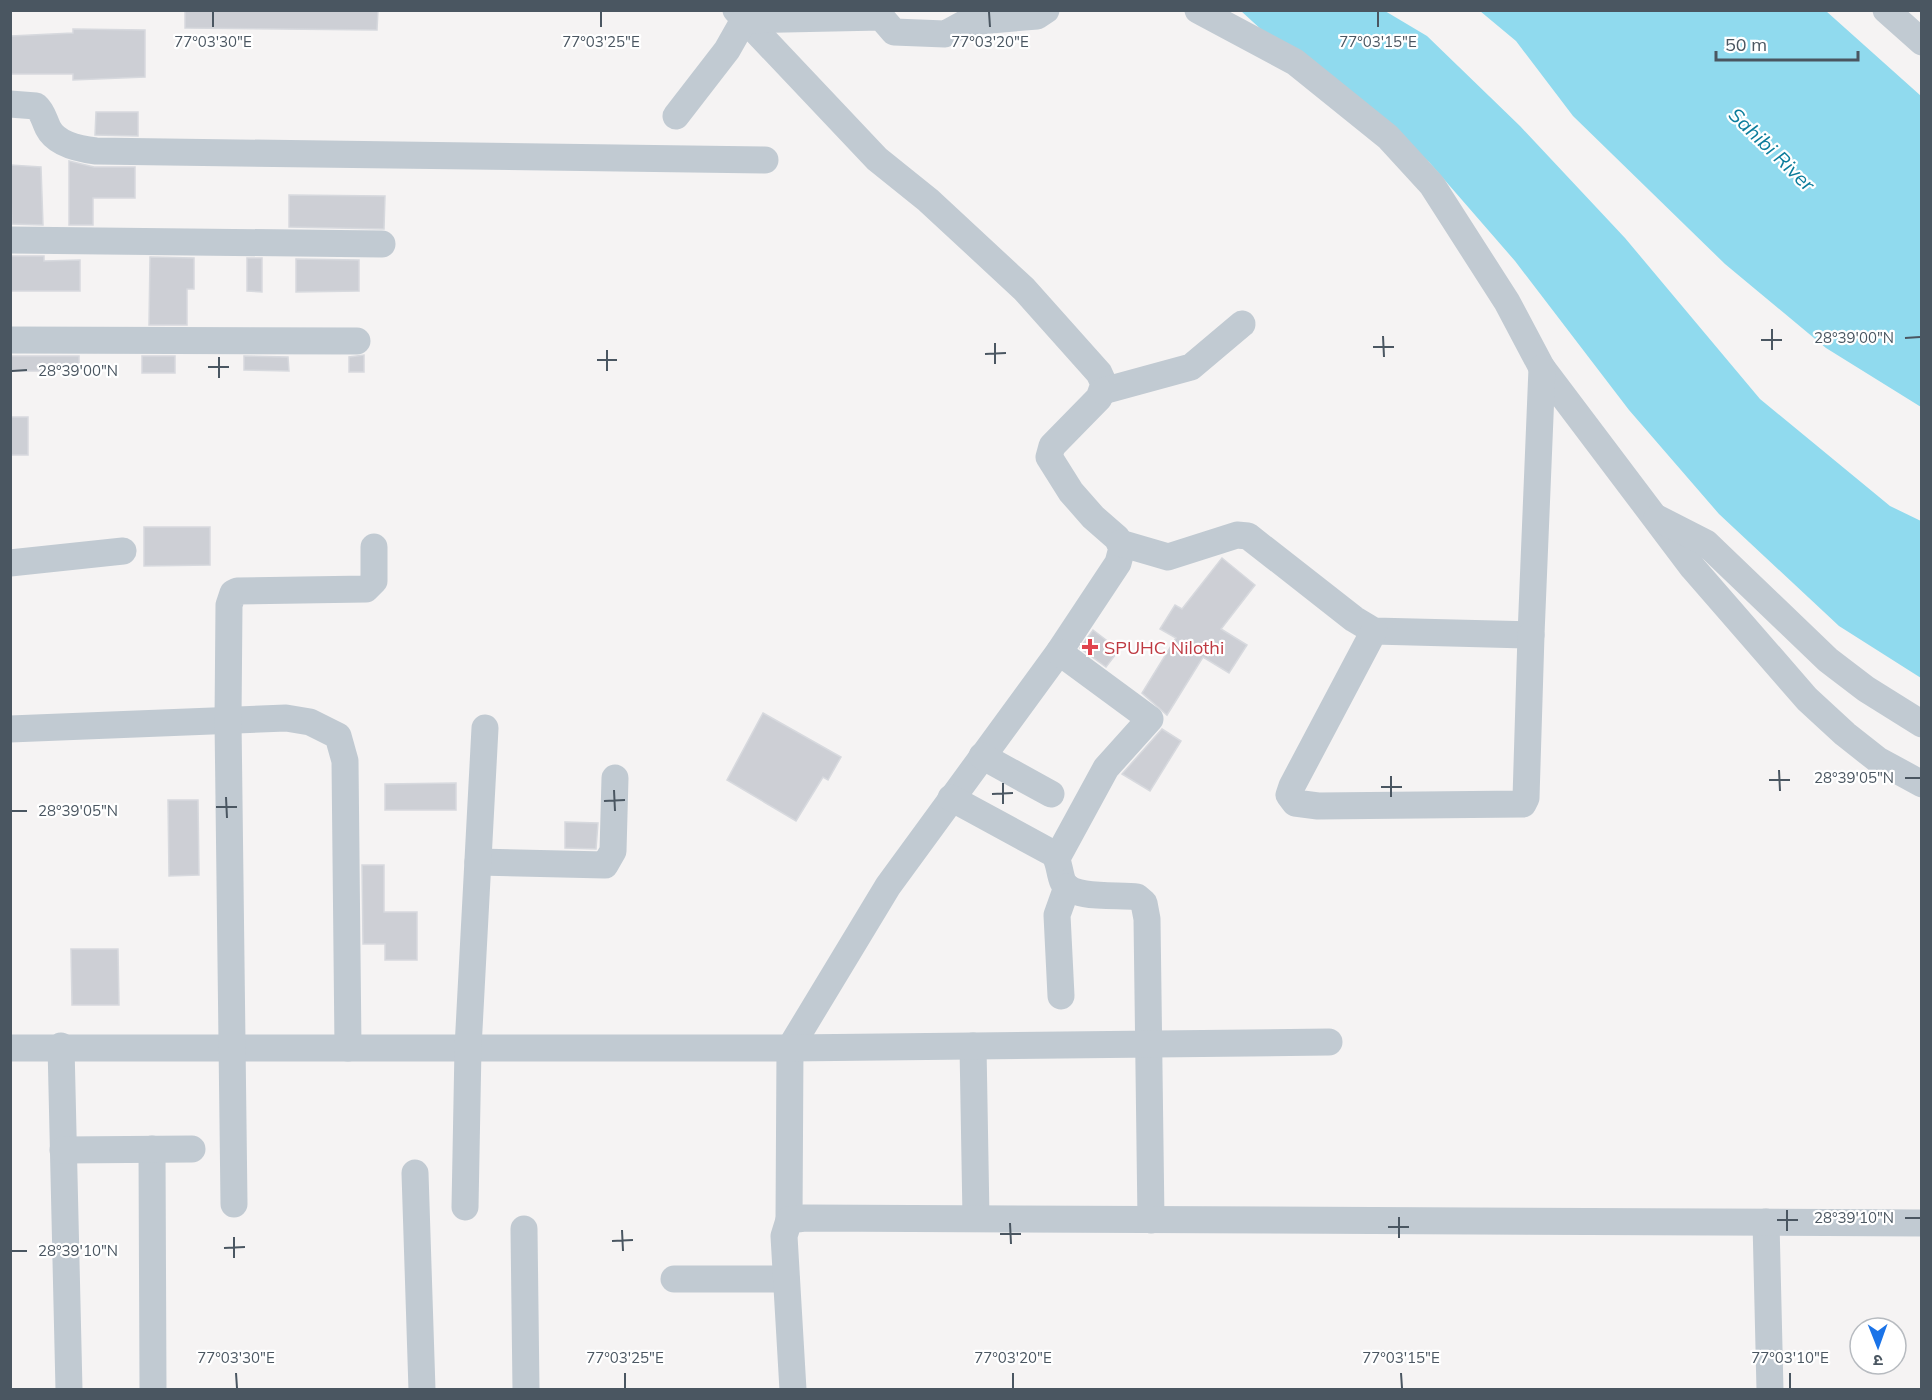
<svg xmlns="http://www.w3.org/2000/svg" width="1932" height="1400" viewBox="0 0 1932 1400" font-family="Mulish,'Noto Sans Devanagari',sans-serif">
<style>
.water{fill:#90daee}
.building{fill:#cdcfd5;stroke:#d7d9de;stroke-width:1.5}
.lines{fill:none;stroke-linecap:round;stroke-linejoin:round}
.minor{stroke:#c1cad2;stroke-width:27}
.ticks{fill:none;stroke:#4a5661;stroke-width:2}
.health-dot{fill:#e0444e;stroke:#fff;stroke-width:2}
.labels{text-anchor:middle;dominant-baseline:central;stroke-width:4.5;stroke-linejoin:round;paint-order:stroke}
.health-label{font-size:18px;fill:#be3a42;stroke:#fff;text-anchor:start}
.water-label{font-size:20px;font-style:italic;fill:#0c7c9b;stroke:#fff}
.ticks-label{font-size:15px;text-anchor:middle;fill:#4a5661;stroke:#fff;stroke-width:4.5;stroke-linejoin:round;paint-order:stroke}
</style>
<rect width="100%" height="100%" fill="#f5f3f3"/>
<!-- water -->
<g class="water">
<polygon points="1241,11 1385,11 1427,36 1520,126 1625,238 1760,399 1890,506 1921,521 1921,678 1839,626 1719,514 1629,410 1515,261 1429,162 1264,32"/>
<polygon points="1480,11 1826,11 1921,96 1921,407 1826,348 1725,264 1573,116 1516,41"/>
</g>
<!-- building -->
<g class="building">
<polygon points="185,10 378,10 377,30 185,28"/>
<polygon points="73,29 145,30 145,77 73,80 73,74 11,74 11,36 73,33"/>
<polygon points="96,112 138,112 138,136 95,135"/>
<polygon points="69,161 94,167 135,167 135,198 93,198 93,225 69,225"/>
<polygon points="10,165 41,167 43,225 12,224"/>
<polygon points="289,195 385,196 384,229 289,227"/>
<polygon points="10,256 44,256 44,261 80,260 80,291 10,291"/>
<polygon points="150,257 194,258 194,289 187,289 187,325 149,325"/>
<polygon points="247,258 262,258 262,292 247,291"/>
<polygon points="296,259 359,260 359,291 296,292"/>
<polygon points="364,355 364,372 349,372 349,357"/>
<rect x="10" y="356" width="69" height="15"/>
<rect x="142" y="356" width="33" height="17"/>
<polygon points="244,356 288,357 289,371 244,370"/>
<rect x="10" y="417" width="18" height="38"/>
<polygon points="144,527 210,527 210,565 144,566"/>
<polygon points="1222,558 1255,585 1221,629 1247,645 1229,673 1203,657 1167,715 1142,693 1176,638 1160,629 1175,605 1182,609"/>
<polygon points="1093,630 1119,650 1106,667 1080,648"/>
<polygon points="763,713 841,757 828,780 823,777 796,821 727,780"/>
<polygon points="1162,729 1181,741 1150,791 1122,774"/>
<polygon points="456,783 456,810 385,810 385,784"/>
<polygon points="168,800 198,800 199,875 169,876"/>
<polygon points="565,822 598,823 596,849 565,848"/>
<polygon points="362,865 384,865 384,912 417,912 417,960 385,960 385,944 363,944"/>
<polygon points="71,949 118,949 119,1005 72,1005"/>
</g>
<g class="lines">
<!-- minor -->
<g class="minor">
<polyline points="736,10 877,159 928,200 1024,289 1099,373 1104,384 1099,398 1052,446 1049,457 1071,492 1093,517 1117,538 1122,548 1118,563 1059,652 888,886 790,1048 789,1220"/>
<polyline points="1198,10 1295,62 1388,137 1432,185 1507,302 1542,368 1693,568 1807,699 1845,734 1878,760 1922,784"/>
<polyline points="1886,10 1922,42"/>
<path d="M10 104 36 106C43 112 44 120 48 128 56 144 79 149 96 151L765 160"/>
<polyline points="676,116 727,50 744,20 881,17 894,32 945,34 967,22 1037,16 1046,10"/>
<polyline points="10,240 382,244"/>
<polyline points="10,340 357,341"/>
<polyline points="1103,391 1191,367 1242,324"/>
<polyline points="1657,518 1706,543 1828,660 1866,689 1922,724"/>
<polyline points="1120,543 1168,557 1237,535 1248,536 1354,619 1374,631 1531,635 1542,368"/>
<polyline points="10,563 123,551"/>
<polyline points="1374,631 1292,786 1289,795 1295,803 1318,806 1523,804 1526,798 1531,635"/>
<polyline points="10,729 286,718 310,722 338,736 345,761 348,1048"/>
<polyline points="982,756 1051,794"/>
<path d="M951 798 1054 854C1060 863 1059 873 1063 882 1072 900 1120 894 1137 897L1144 903 1147 919 1151 1220"/>
<polyline points="1057,858 1106,768 1150,719 1059,652"/>
<polyline points="478,862 605,865 613,851 615,778"/>
<polyline points="1061,996 1057,915 1067,887"/>
<polyline points="61,1046 69,1390"/>
<polyline points="973,1046 976,1218"/>
<polyline points="10,1048 790,1048 1329,1042"/>
<polyline points="152,1149 153,1390"/>
<polyline points="63,1150 192,1149"/>
<polyline points="415,1173 422,1390"/>
<polyline points="234,1204 228,720 229,605 233,593 237,591 366,589 374,581 374,547"/>
<polyline points="465,1207 468,1048 485,728"/>
<polyline points="1766,1222 1770,1390"/>
<polyline points="524,1229 526,1390"/>
<polyline points="674,1279 786,1279"/>
<polyline points="793,1390 784,1236 789,1220 805,1218 1922,1223"/>
</g>
</g>
<!-- ticks -->
<path class="ticks" d="M213 12V27M601 12V27M989 12 990 27M1378 12V27M1772 329V350M1383 336 1384 357M1905 338 1920 337M1761 340H1782M995 343V364M1373 347H1394M607 350V371M985 354 1006 353M219 357V378M597 360H617M208 367H229M12 371 27 370M1779 770 1780 791M1391 776V797M1905 778H1920M1769 780H1790M1003 783V804M1381 787H1402M614 790 615 811M992 794 1013 793M226 797 227 818M604 801 625 800M216 807H237M12 811H27M1787 1210V1231M1399 1217V1238M1905 1218H1920M1777 1220H1798M1010 1223 1011 1244M1388 1227H1409M622 1230 623 1251M1000 1234H1021M234 1237V1258M612 1241 633 1240M224 1248 245 1247M12 1251H27M236 1373 237 1388M625 1373V1388M1013 1373V1388M1401 1373 1402 1388M1790 1373V1388"/>
<!-- markers -->
<path class="health-dot" d="M1087 638h6v6h6v6h-6v6h-6v-6h-6v-6h6z"/>
<g class="labels">
<!-- health labels -->
<g class="health-label">
<text x="1104" y="647">SPUHC Nilothi</text>
</g>
<!-- water labels -->
<g class="water-label">
<text transform="translate(1772 149) rotate(44)">Sahibi River</text>
</g>
</g>
<g class="ticks-label">
<text x="213" y="47">77°03'30"E</text>
<text x="601" y="47">77°03'25"E</text>
<text x="990" y="47">77°03'20"E</text>
<text x="1378" y="47">77°03'15"E</text>
<text x="1854" y="343">28°39'00"N</text>
<text x="78" y="376">28°39'00"N</text>
<text x="1854" y="783">28°39'05"N</text>
<text x="78" y="816">28°39'05"N</text>
<text x="1854" y="1223">28°39'10"N</text>
<text x="78" y="1256">28°39'10"N</text>
<text x="236" y="1363">77°03'30"E</text>
<text x="625" y="1363">77°03'25"E</text>
<text x="1013" y="1363">77°03'20"E</text>
<text x="1401" y="1363">77°03'15"E</text>
<text x="1790" y="1363">77°03'10"E</text>
</g>
<!-- border -->
<rect width="1932" height="1400" fill="none" stroke="#4a5661" stroke-width="24"/>
<!-- north arrow -->
<g transform="translate(1878 1346) rotate(179)"><circle r="28" fill="#ffffff" stroke="#b7bbc0" stroke-width="1.5"/>
<path d="M0-4.5L10 22L0 15L-10 22Z" fill="#1a73e8"/>
<text y="-9" font-size="16" font-weight="bold" text-anchor="middle" fill="#4a5661">उ</text>
</g>
<!-- scale -->
<path d="M1716 51v9h142v-9" fill="none" stroke="#4a5661" stroke-width="3"/>
<text x="1725" y="51" font-size="18" fill="#4a5661" stroke="#ffffff" stroke-width="4.5" paint-order="stroke">50 m</text>
</svg>
